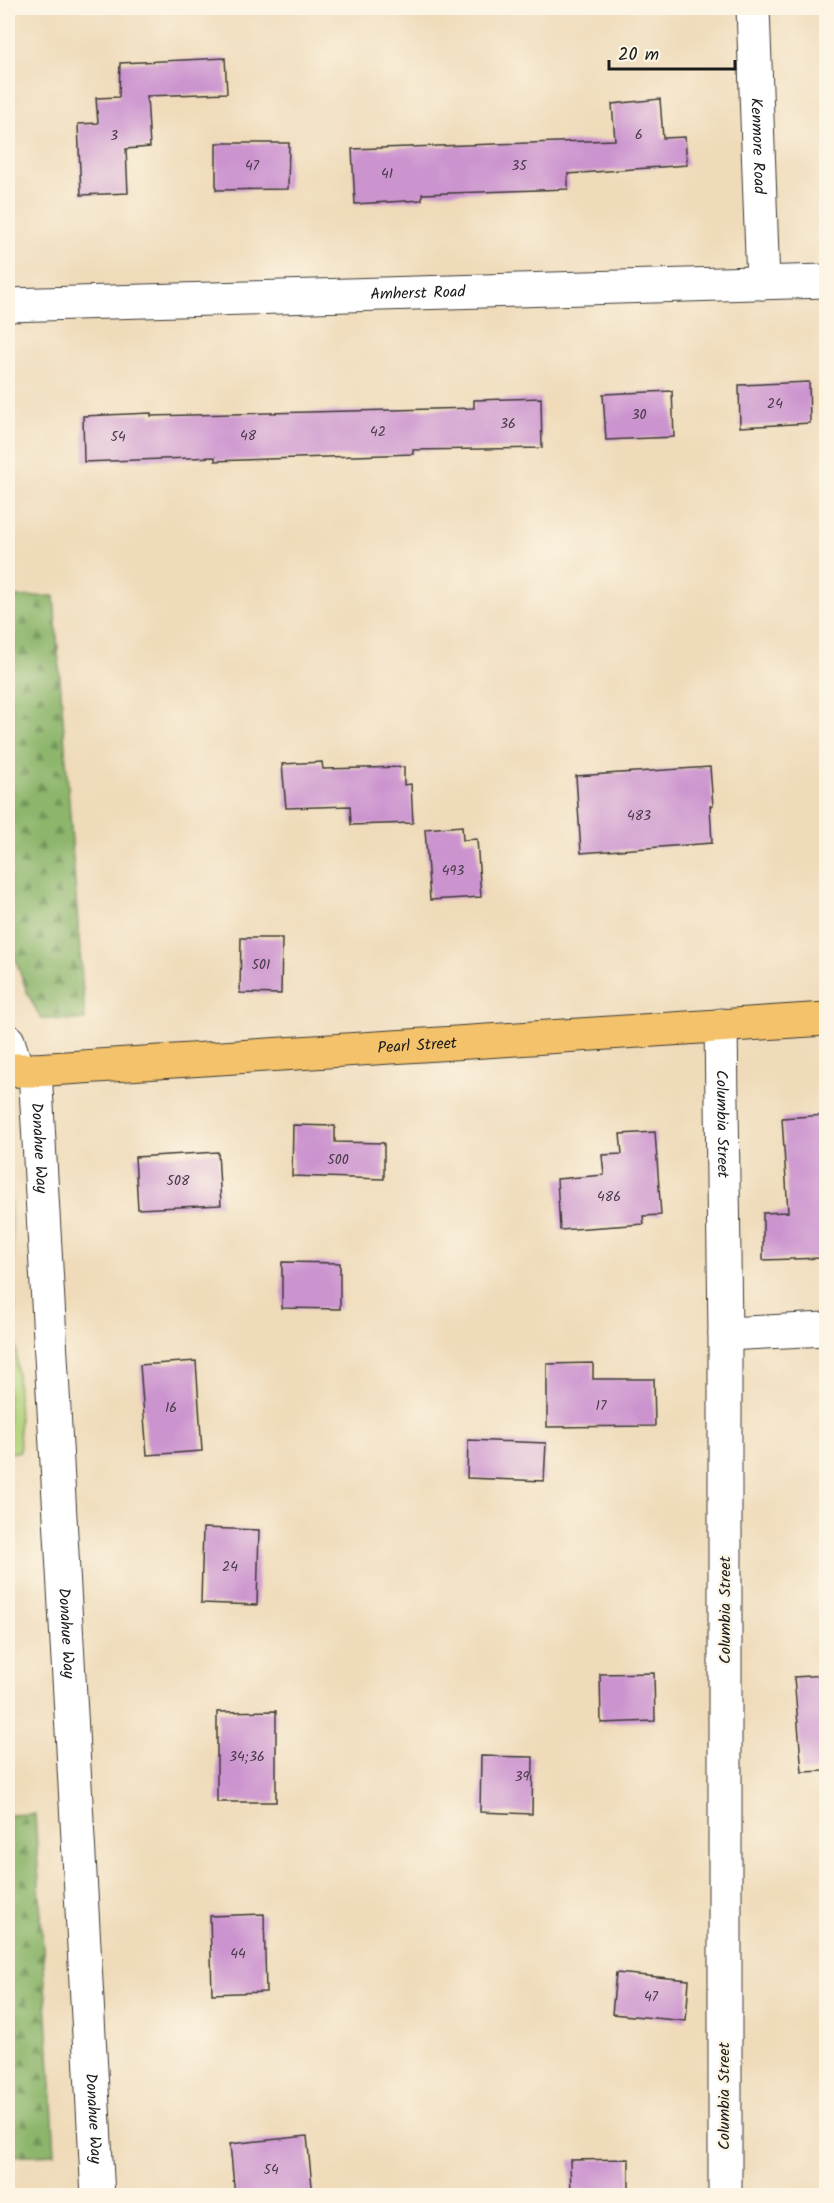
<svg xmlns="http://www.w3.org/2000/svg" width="834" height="2203" viewBox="0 0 834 2203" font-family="Kalam,sans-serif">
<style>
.grass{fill:#b2d47d;stroke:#67784c;stroke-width:1.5}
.forest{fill:url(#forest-firs);stroke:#546944;stroke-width:1.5}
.building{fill:#cc94cf}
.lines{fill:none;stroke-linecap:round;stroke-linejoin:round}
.minor-casing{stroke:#3c3934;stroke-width:35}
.major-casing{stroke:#3c3934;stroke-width:35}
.minor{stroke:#fff;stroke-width:33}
.major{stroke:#f3c26a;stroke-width:33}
.labels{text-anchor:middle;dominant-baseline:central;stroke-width:4.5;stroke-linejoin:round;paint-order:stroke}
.number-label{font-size:14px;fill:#483a49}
.street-label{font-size:16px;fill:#1c1c1c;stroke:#fcf5e5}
</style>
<defs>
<pattern id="forest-firs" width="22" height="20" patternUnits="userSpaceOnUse" patternTransform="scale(1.5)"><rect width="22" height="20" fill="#8db66c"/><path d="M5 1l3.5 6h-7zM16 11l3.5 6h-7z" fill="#729358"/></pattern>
</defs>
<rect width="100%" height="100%" fill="#fcf5e5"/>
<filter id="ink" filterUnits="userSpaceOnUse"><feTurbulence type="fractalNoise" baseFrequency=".0167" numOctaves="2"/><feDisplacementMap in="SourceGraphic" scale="12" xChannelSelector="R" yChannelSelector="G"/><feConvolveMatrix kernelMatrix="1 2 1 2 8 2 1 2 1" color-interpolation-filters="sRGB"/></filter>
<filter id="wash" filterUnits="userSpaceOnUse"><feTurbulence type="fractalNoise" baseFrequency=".008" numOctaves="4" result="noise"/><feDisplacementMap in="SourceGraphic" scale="24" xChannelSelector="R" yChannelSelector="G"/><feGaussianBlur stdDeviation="1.35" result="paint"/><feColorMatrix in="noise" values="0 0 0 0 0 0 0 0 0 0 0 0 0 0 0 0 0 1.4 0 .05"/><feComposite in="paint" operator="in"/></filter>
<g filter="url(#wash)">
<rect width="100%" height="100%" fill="#efdbba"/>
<!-- grass -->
<polygon class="grass" points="8,1126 20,1451 8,1453"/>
<!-- forest -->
<g class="forest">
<polygon points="54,596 85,1020 41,1019 27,992 12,949 8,911 8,597"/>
<polygon points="35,1814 55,2154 8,2156 8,1815"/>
</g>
<g id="blocks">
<!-- building -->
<g class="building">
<polygon points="225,58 227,93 147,96 150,147 126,149 128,193 81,195 78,124 98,123 96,98 119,97 120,63"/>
<polygon points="660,99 663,138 685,137 687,165 568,174 568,189 422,194 422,200 355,204 352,149 615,140 612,104"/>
<polygon points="216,143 289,143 288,189 216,190"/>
<polygon points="809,382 810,423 740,427 739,385"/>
<polygon points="672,391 674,437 606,440 603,394"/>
<polygon points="541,398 542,448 413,450 413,454 215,461 215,457 84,462 83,416 151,413 151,416 474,408 474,400"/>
<polygon points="322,762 323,769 404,767 404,785 411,784 413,823 351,825 350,806 286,808 282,764"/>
<polygon points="710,767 713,806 710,806 712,843 581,853 576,776"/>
<polygon points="462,826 463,840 477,839 481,897 430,900 425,829"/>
<polygon points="241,938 282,938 281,994 240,993"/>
<polygon points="826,1115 826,1175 823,1175 823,1258 763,1260 763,1213 788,1212 782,1118"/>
<polygon points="293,1125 335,1126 335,1142 384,1143 384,1179 292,1176"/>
<polygon points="655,1132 661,1215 643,1216 644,1224 560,1230 557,1179 604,1175 602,1155 622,1154 620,1134"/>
<polygon points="218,1152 221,1205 138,1209 135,1157"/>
<polygon points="282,1262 340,1263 340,1309 282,1308"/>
<polygon points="196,1361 202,1451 147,1455 140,1365"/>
<polygon points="593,1363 593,1379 654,1379 655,1426 547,1427 547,1364"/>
<polygon points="468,1440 546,1443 544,1481 467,1478"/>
<polygon points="203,1528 259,1530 257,1605 201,1603"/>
<polygon points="654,1673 655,1721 601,1723 600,1674"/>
<polygon points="826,1675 826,1771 802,1772 794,1677"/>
<polygon points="276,1711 276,1802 217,1802 217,1712"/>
<polygon points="481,1756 533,1757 532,1814 480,1812"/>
<polygon points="264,1914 266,1992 212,1994 210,1916"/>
<polygon points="616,1973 689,1980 686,2021 612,2014"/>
<polygon points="307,2136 313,2196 235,2196 230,2144"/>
<polygon points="629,2159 629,2196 571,2196 570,2160"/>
</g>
</g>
</g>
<g filter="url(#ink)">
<use href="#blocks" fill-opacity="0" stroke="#3c3934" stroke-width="1.5"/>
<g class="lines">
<!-- minor casing -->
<g class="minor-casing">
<g id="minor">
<path id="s1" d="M753 8 763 283"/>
<path id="s2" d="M8 305 826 281"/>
<path id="s3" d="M721 1025 725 1334V2196"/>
<polyline points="8,1041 17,1070"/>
<path id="s4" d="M35 1070 98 2196"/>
<polyline points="725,1334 826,1329"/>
</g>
</g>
<!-- major casing -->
<g class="major-casing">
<g id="major">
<path id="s5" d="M8 1070H35L826 1019"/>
</g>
</g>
<!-- minor -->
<use href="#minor" class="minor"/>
<!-- major -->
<use href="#major" class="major"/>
</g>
</g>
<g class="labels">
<!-- number labels -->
<g class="number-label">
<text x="639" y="135">6</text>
<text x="114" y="136">3</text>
<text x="252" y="166">47</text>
<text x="519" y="166">35</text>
<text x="387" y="174">41</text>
<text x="775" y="404">24</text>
<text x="639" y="415">30</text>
<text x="508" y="424">36</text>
<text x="378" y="432">42</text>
<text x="248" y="436">48</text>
<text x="118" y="437">54</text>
<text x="639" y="816">483</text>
<text x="453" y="871">493</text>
<text x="261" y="965">501</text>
<text x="338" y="1160">500</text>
<text x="178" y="1181">508</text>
<text x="609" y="1197">486</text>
<text x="601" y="1406">17</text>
<text x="171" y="1408">16</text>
<text x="230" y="1567">24</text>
<text x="247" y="1757">34;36</text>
<text x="522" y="1777">39</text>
<text x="238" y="1954">44</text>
<text x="651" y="1997">47</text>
<text x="271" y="2170">54</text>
</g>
<!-- street labels -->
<g class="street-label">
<text stroke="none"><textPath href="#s1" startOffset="138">Kenmore Road</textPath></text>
<text stroke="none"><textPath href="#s2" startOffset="410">Amherst Road</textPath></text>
<text stroke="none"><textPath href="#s5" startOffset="410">Pearl Street</textPath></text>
<text stroke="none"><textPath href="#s3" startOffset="99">Columbia Street</textPath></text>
<text stroke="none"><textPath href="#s4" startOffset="78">Donahue Way</textPath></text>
<text transform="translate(725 1610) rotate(-90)">Columbia Street</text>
<text stroke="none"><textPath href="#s4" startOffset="564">Donahue Way</textPath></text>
<text transform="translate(724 2096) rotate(-90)">Columbia Street</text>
<text stroke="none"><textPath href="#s4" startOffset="1050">Donahue Way</textPath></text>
</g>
</g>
<!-- margin -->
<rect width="834" height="2203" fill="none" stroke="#fcf5e5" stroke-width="30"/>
<!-- scale -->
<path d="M609 60v9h126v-9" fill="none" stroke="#1c1c1c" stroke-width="3"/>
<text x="618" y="60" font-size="18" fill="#1c1c1c" stroke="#fcf5e5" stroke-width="4.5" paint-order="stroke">20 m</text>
</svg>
